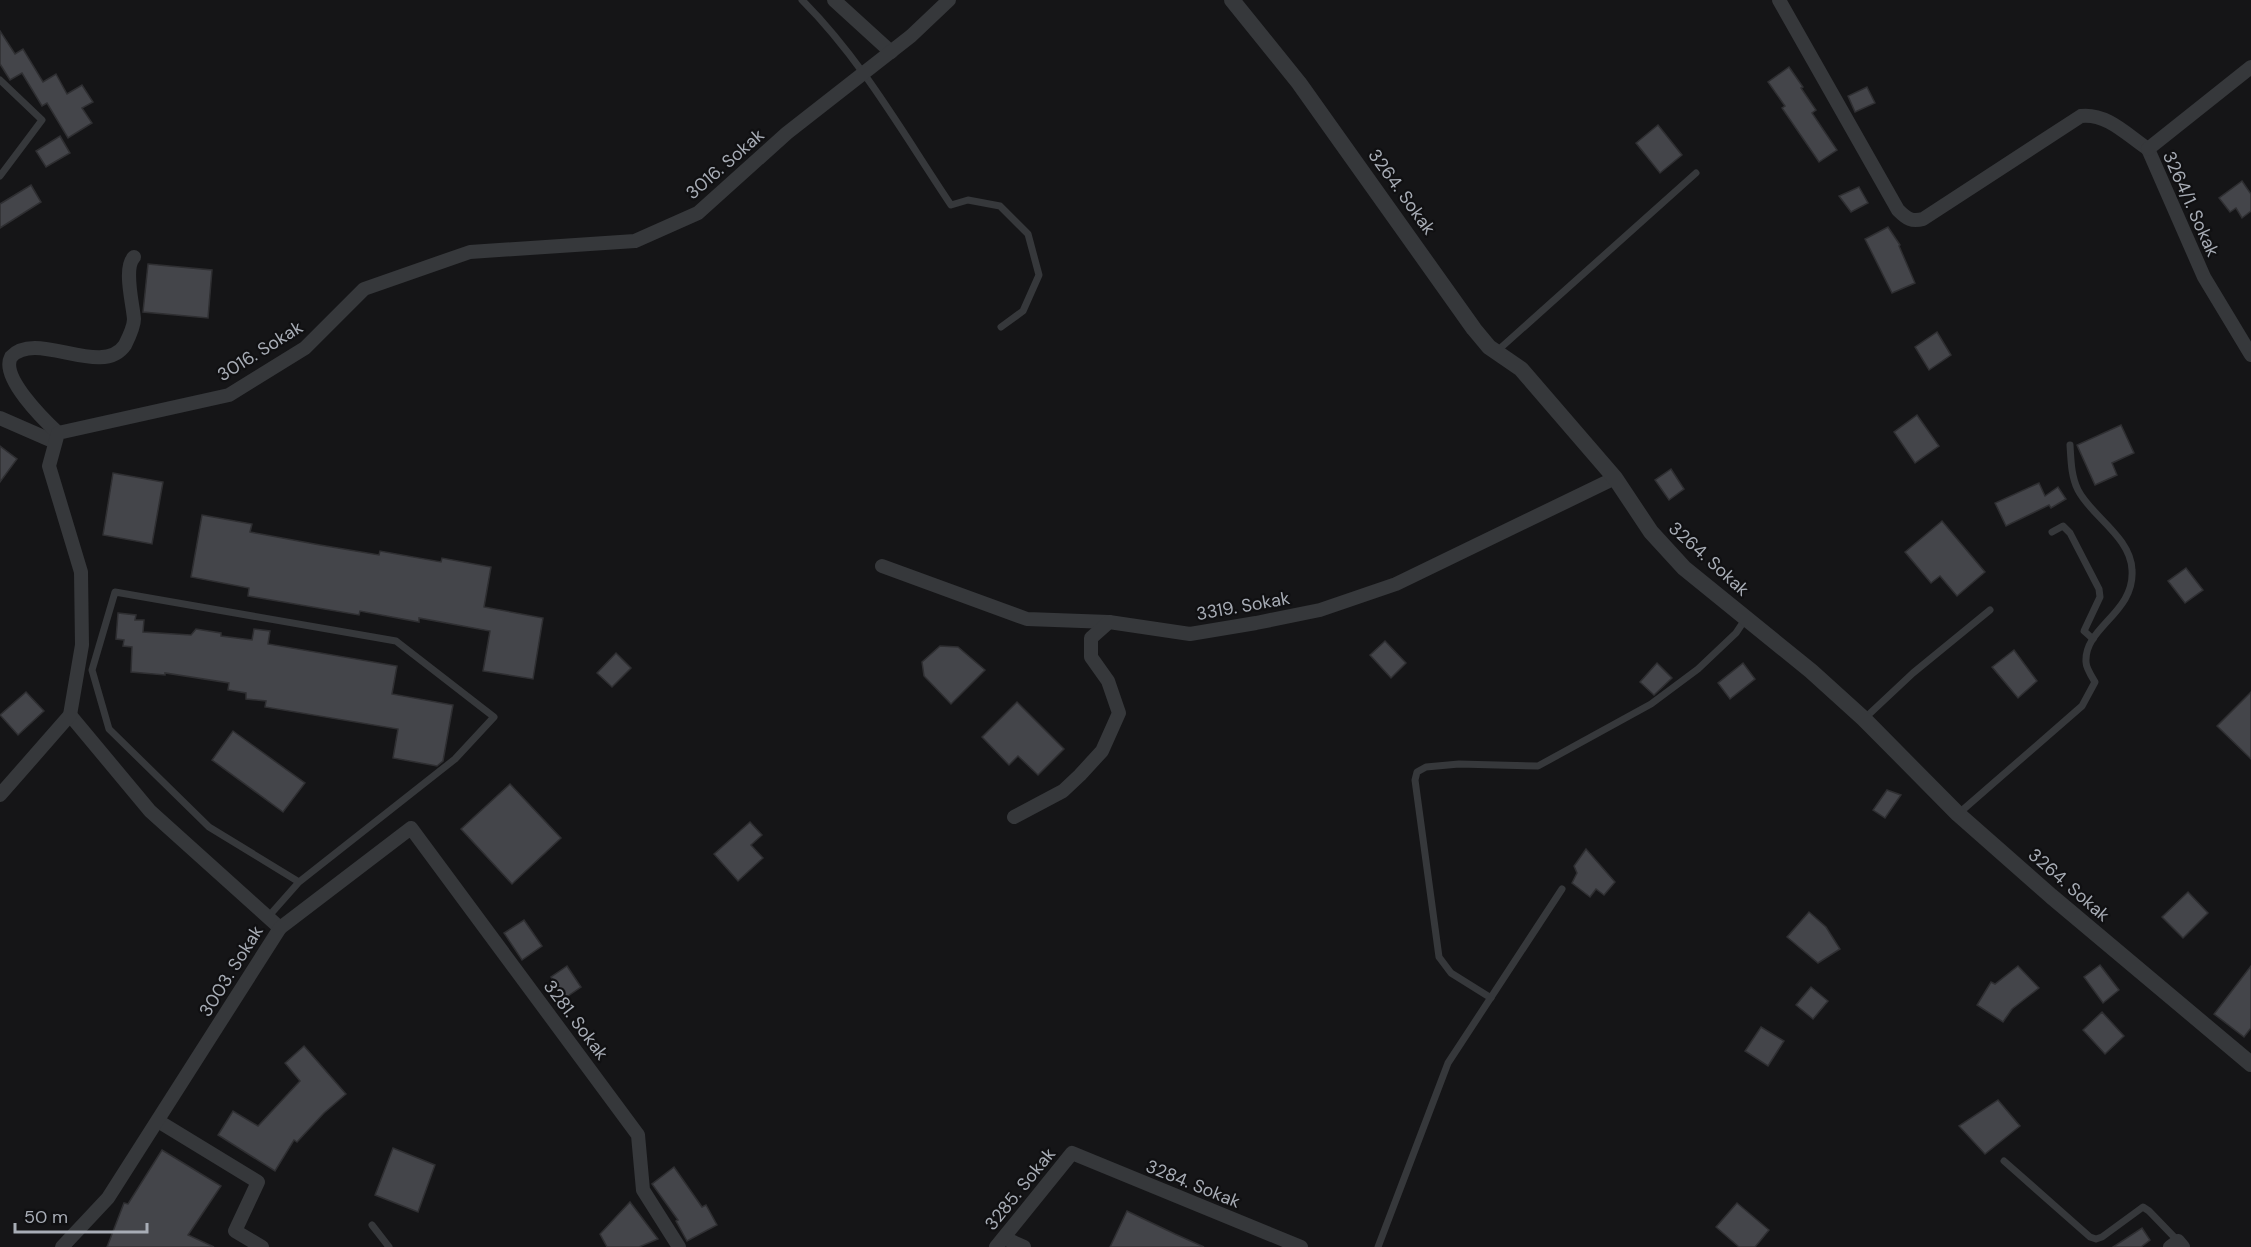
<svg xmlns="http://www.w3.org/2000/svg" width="2251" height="1247" viewBox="0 0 2251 1247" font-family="'DM Sans',sans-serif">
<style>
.building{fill:#44454a;stroke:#2f2f32;stroke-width:1.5}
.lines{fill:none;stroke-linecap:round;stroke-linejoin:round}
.service{stroke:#36383b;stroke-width:7}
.minor{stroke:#36383b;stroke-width:14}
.tertiary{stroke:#36383b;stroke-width:16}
.labels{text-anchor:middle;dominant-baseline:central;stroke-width:4.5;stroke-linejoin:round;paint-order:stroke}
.street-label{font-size:18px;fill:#a8adb6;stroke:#101012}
</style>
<rect width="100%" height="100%" fill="#151517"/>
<!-- building -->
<g class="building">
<polygon points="0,31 15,54 23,49 43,82 56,74 67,94 82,85 93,102 82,108 92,123 68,138 47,103 42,106 22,73 10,80 0,64"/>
<polygon points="1789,67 1803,87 1801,88 1816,110 1812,113 1837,150 1819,162 1782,108 1785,106 1768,82"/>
<polygon points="1867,87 1875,103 1855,112 1848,96"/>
<polygon points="1658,125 1682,155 1660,173 1636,143"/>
<polygon points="60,136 70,153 46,167 36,151"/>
<polygon points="2242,181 2251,194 2251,211 2242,218 2236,208 2230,212 2219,198"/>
<polygon points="31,185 41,202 0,228 0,204"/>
<polygon points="1859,187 1868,203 1851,212 1839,196"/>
<polygon points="1888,227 1900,245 1899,246 1915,283 1892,293 1865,239"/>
<polygon points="148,264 212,270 208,318 143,312"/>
<polygon points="1937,332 1951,355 1929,370 1915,347"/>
<polygon points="1917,415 1939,446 1915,463 1894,432"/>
<polygon points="2121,425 2134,453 2112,463 2117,475 2095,485 2077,445"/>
<polygon points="0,446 17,459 0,482"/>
<polygon points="1671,469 1684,489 1669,500 1655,480"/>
<polygon points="113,473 163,482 152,544 103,535"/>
<polygon points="2039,483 2045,496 2058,487 2066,499 2051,508 2049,505 2006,526 1995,503"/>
<polygon points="202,515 252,524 250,532 320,545 379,555 380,551 441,562 442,558 491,567 484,607 543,618 533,679 483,671 490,631 419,618 419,622 360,611 359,615 248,596 249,588 191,577"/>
<polygon points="1942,521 1985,572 1957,596 1940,576 1931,583 1905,552"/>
<polygon points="2186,568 2203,590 2185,603 2168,581"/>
<polygon points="118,613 136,615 135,620 144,620 143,632 191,635 196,629 221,633 221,636 252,640 254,629 270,631 268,644 397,666 392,694 453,705 443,761 437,766 393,758 398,729 265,707 266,701 246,699 246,693 228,690 229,683 165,673 165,675 131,672 132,647 123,646 124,640 116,639"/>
<polygon points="1385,641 1406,663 1391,678 1370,655"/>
<polygon points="940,646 958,647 985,670 951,704 924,676 922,662"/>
<polygon points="2014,650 2037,681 2018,698 1992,667"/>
<polygon points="616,653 631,668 612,687 597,673"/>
<polygon points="1657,663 1672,678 1654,695 1640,682"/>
<polygon points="1743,663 1755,679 1730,699 1718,683"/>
<polygon points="26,692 44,711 18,735 0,715"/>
<polygon points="2251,692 2251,759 2217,726"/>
<polygon points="1017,702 1064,749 1038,775 1018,756 1009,765 982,737"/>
<polygon points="233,731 305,783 283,812 212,760"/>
<polygon points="510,784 561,838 512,884 461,829"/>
<polygon points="1887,790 1901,795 1885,818 1873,810"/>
<polygon points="750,822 762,835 751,845 763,858 738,881 714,854"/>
<polygon points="1586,849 1615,882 1604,895 1596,889 1590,897 1572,883 1577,873 1574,866"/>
<polygon points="2188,892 2208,913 2183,938 2162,917"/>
<polygon points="1809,912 1826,927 1840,949 1818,963 1787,937"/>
<polygon points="524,920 542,946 522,960 504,933"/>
<polygon points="2100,965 2119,990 2103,1003 2084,977"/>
<polygon points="567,966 581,987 565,998 551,977"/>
<polygon points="2018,966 2039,988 2012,1009 2003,1022 1977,1005 1991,982 1995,984"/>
<polygon points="2251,966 2251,1028 2244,1037 2214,1014"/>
<polygon points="1811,987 1828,1001 1813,1019 1796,1005"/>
<polygon points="2102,1012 2124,1036 2105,1054 2083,1030"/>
<polygon points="1761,1027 1784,1041 1768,1066 1745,1051"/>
<polygon points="304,1046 346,1094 324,1113 297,1142 294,1140 275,1171 218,1135 233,1111 258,1126 300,1081 285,1063"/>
<polygon points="1998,1100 2020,1126 1985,1154 1959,1126"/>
<polygon points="393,1148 435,1165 418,1212 375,1195"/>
<polygon points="162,1150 221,1186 188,1235 214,1247 107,1247 124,1203 128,1204"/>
<polygon points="674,1167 702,1207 706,1205 717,1225 687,1241 676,1221 678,1220 652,1184"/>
<polygon points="630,1202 658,1239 639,1247 607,1247 600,1234"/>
<polygon points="1737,1203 1769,1230 1755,1247 1739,1247 1716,1227"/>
<polygon points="1127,1211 1175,1234 1204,1247 1110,1247"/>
<polygon points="2142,1228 2150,1240 2141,1247 2113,1247"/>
</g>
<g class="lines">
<!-- service -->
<g class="service">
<path d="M802 0C862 60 904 135 951 205L968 200 1000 206 1028 234 1039 275 1023 311 1001 327"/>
<polyline points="0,80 42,120 0,176"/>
<polyline points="1496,352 1696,173"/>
<polyline points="2052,532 2063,526 2070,533 2099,589 2100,597 2084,631 2093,639"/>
<polyline points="1865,718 1913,673 1990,610"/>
<path d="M1958 814 2082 706 2095 682C2092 677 2086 668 2086 662 2084 627 2135 613 2132 570 2131 537 2091 516 2078 490 2071 476 2071 460 2070 445"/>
<polyline points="268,917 299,882 455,759 494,717 396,641 115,592 92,670 109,729 209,827 299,882"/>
<polyline points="1491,998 1451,973 1439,957 1415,780 1417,772 1426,767 1459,764 1538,766 1651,704 1698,669 1736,633 1746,618"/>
<polyline points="2004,1161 2090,1237 2096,1239 2102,1237 2143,1207 2149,1211 2178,1241"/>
<polyline points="372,1225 389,1247"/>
<polyline points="1378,1247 1448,1063 1562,889"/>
</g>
<!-- minor -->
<g class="minor">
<polyline points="834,0 891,52"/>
<path d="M1779 0 1898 210C1907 219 1912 222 1923 219L2081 116C2107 113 2127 135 2148 149"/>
<polyline points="2148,149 2204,277 2251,355"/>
<polyline points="2148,149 2251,67"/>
<polyline points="0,418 55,442"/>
<path d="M58 433C44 420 0 377 11 357 36 329 102 379 125 345 128 339 134 326 134 319 133 304 123 268 134 257"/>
<polyline points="882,566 1027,619 1109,622"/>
<polyline points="70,715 150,811 280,928"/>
<polyline points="0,795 70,715 82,645 81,572 49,466 58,433 229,395 305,348 364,289 470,252 635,241 698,213 787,133 911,36 949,0"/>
<polyline points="1014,817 1063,791 1080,775 1102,751 1119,713 1108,681 1091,657 1091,638 1109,622 1190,634 1256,623 1320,610 1396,584 1615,478"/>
<polyline points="158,1121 258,1182 235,1231 262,1247"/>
<polyline points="1004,1238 1024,1247"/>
<polyline points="62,1247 108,1198 280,928 411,828 638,1135 643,1190 679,1247"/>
<polyline points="996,1247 1072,1153 1301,1247"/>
<polyline points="2170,1247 2178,1241 2183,1247"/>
</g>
<!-- tertiary -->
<polyline class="tertiary" points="1232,0 1299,83 1474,329 1489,347 1521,369 1615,478 1651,532 1684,568 1811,671 1864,719 1958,814 2051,896 2251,1064"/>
</g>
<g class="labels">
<!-- street labels -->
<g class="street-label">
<text transform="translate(725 164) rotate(-41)">3016. Sokak</text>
<text transform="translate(1402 192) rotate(54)">3264. Sokak</text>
<text transform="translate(2191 204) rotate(66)">3264/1. Sokak</text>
<text transform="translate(260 351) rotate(-32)">3016. Sokak</text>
<text transform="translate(1709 559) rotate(42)">3264. Sokak</text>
<text transform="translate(1243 606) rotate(-10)">3319. Sokak</text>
<text transform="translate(2069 885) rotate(41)">3264. Sokak</text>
<text transform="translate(231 971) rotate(-58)">3003. Sokak</text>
<text transform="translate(576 1020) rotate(53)">3281. Sokak</text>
<text transform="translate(1193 1184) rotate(22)">3284. Sokak</text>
<text transform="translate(1020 1189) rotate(-51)">3285. Sokak</text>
</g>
</g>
<!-- scale -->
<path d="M15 1223v9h132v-9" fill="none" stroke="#a8adb6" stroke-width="3"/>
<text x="24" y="1223" font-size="18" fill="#a8adb6" stroke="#101012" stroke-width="4.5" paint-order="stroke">50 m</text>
</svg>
